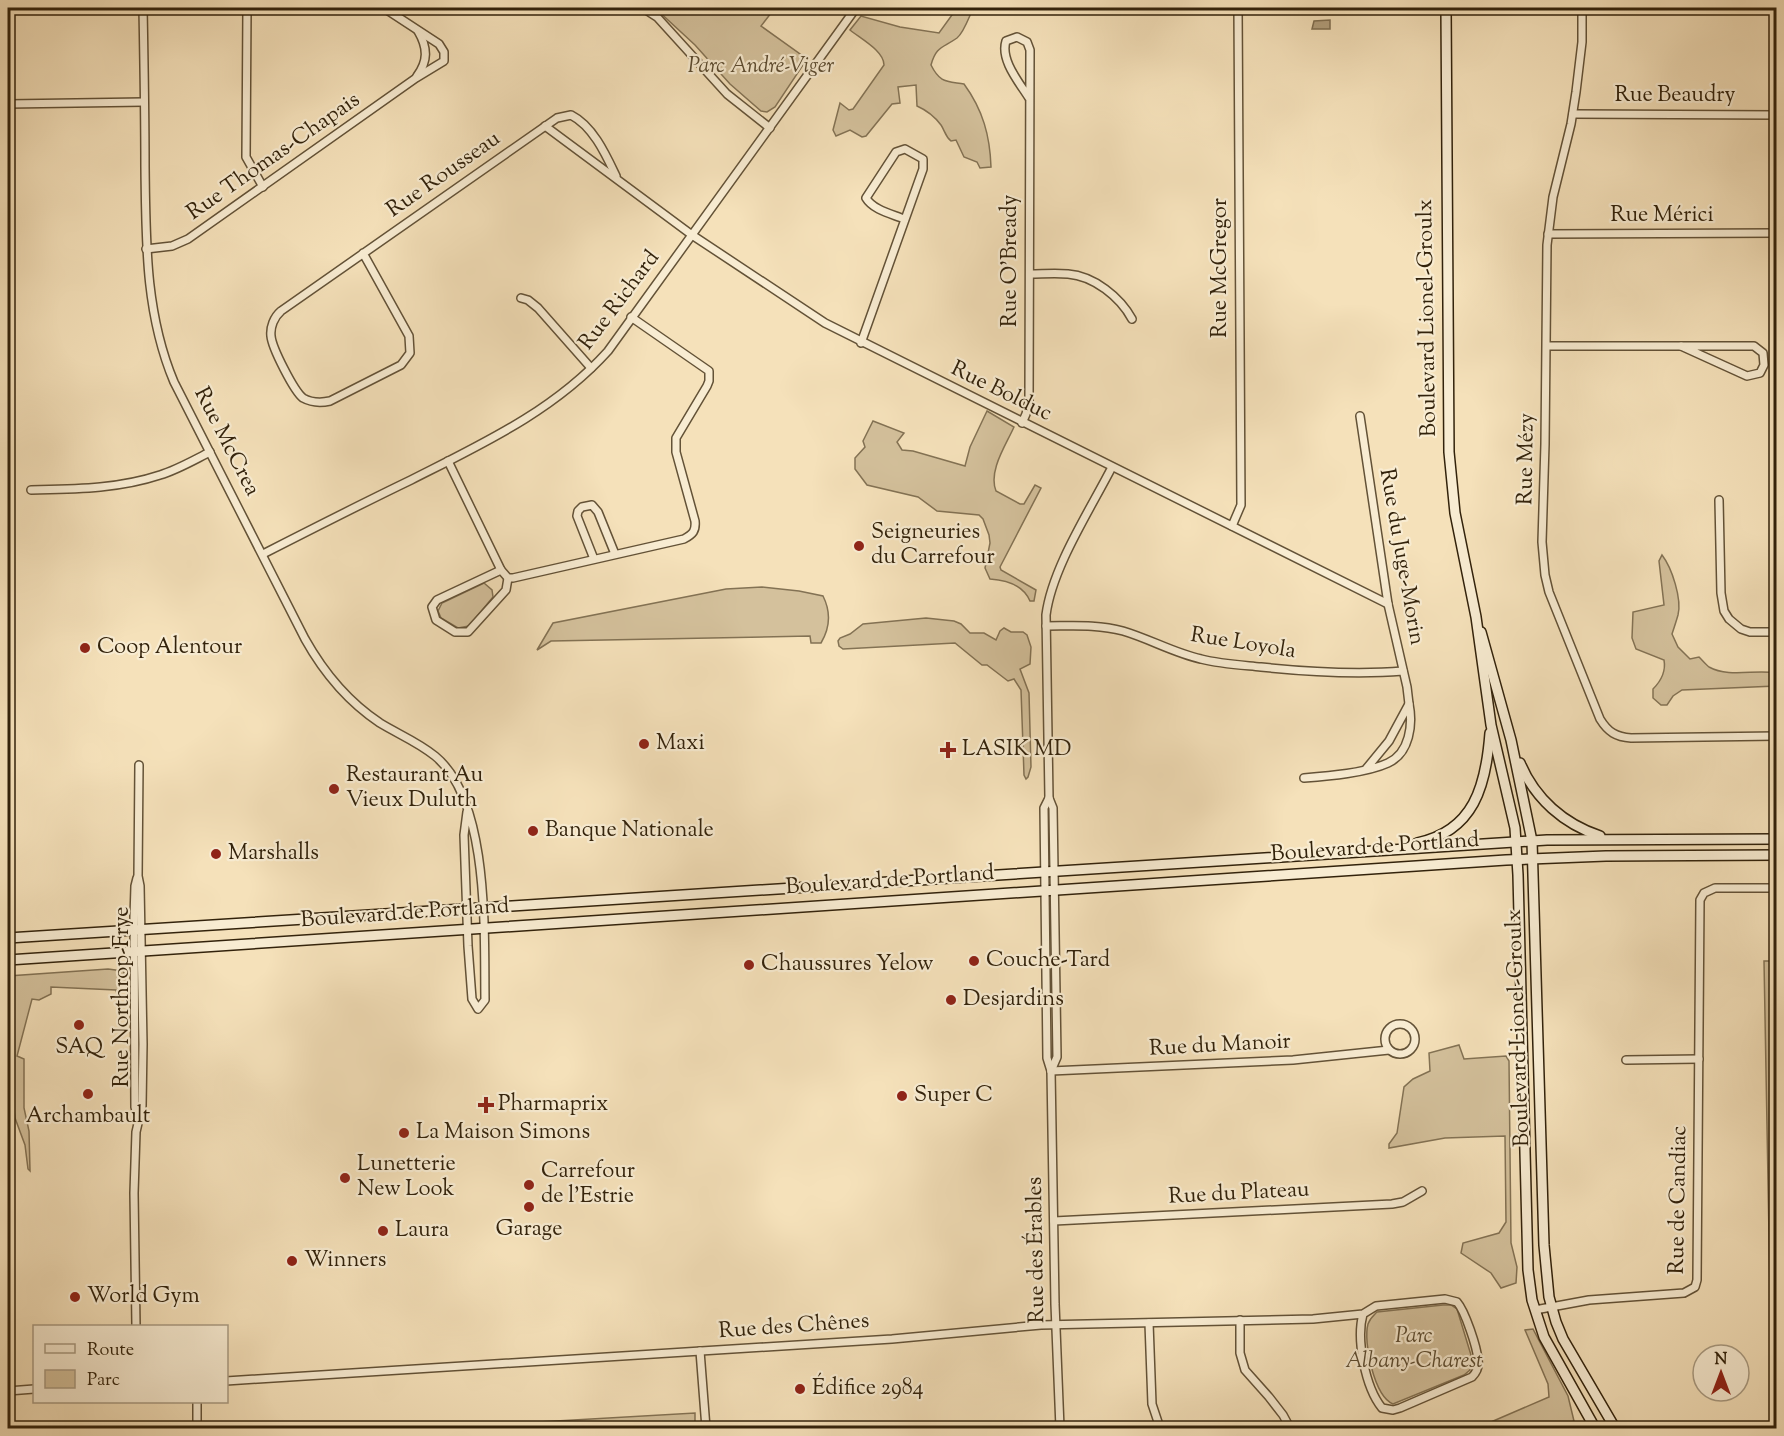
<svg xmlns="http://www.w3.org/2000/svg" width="1784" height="1436" viewBox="0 0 1784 1436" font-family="'Sorts Mill Goudy',serif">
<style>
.green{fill:#d4c19c;stroke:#837254;stroke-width:1.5}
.water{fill:#b3a07e;stroke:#7f6e50;stroke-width:1.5}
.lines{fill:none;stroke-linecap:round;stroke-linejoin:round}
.minor-casing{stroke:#635237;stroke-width:10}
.secondary-casing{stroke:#32220b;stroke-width:12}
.minor{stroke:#f8ecd2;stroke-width:7}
.secondary{stroke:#f8ecd2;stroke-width:9}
.poi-dot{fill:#8f2418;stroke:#f8ecd2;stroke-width:2}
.labels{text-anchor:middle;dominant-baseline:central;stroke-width:4.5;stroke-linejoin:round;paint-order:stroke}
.park-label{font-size:22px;font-style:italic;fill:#5a4a2f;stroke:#f8ecd2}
.street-label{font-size:22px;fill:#32220b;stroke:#f8ecd2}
.poi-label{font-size:22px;fill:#32220b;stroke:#f8ecd2;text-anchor:start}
</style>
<rect width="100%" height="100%" fill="#f5e1ba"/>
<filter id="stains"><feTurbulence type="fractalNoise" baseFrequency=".00333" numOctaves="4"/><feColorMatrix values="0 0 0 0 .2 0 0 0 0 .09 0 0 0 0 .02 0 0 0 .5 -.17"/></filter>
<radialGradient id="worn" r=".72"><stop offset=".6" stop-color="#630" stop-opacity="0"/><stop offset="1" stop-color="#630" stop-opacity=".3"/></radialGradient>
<!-- green -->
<g class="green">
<polygon points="655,8 775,8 761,26 807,59 775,107 767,112 761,111 730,84 695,45"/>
<path d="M957 8H969L971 13C968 20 963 33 957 38 943 48 936 46 931 65 940 83 946 81 964 84 983 110 990 136 991 167L980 168 977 162 964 157 956 140 951 141C945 136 945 131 941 125 935 117 926 110 917 106L916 85 898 87 900 103 892 104 866 136 862 137 850 130 836 136 833 130 840 103 849 110 853 109 884 65C884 51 861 39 850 30L861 16 900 27 939 33Z"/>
<path d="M987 411 1014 427C1006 445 988 471 996 491L1020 504H1024L1035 485 1041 488 1000 567 1001 570 1036 590 1034 601H1030C1023 585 1006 580 990 579L985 568 990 543 989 535 983 519 979 515 937 511 918 497 867 485 855 469V458L865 447 863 441 873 421 904 433 897 442 902 450 913 451 965 466 970 447Z"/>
<path d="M1662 555C1672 568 1682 599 1678 615 1676 622 1674 628 1672 634L1678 647 1690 659 1699 657C1702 660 1706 665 1709 667 1729 678 1756 669 1776 673V686L1682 690 1673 696 1667 705H1661L1653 698V689C1661 681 1666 671 1664 660L1636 649 1632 638 1633 612 1664 605 1659 561Z"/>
<polygon points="484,583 492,590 493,597 469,626 458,628 441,618 438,611 442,603"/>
<path d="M762 587 799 591 823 596C831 612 830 628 821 643H811L810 636 551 641 537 650 553 623 726 589Z"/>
<polygon points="926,618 954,621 961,624 970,633 984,633 996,640 1000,631 1004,628 1011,632 1023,632 1027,635 1031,647 1030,664 1020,669 1029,693 1031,767 1028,777 1026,779 1024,775 1021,690 1014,679 1008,681 987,665 982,665 955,643 843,649 839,646 838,641 840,638 850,634 863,624"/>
<polygon points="1764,961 1776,961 1776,1346 1771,1346"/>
<polygon points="108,969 123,971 126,977 125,988 117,994 116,990 51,987 51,994 39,1000 32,999 17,1056 24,1059 24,1108 29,1131 30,1171 28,1169 25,1145 15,1118 9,1063 8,976"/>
<polygon points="1459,1045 1464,1059 1506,1056 1509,1061 1511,1243 1517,1267 1516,1283 1501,1288 1491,1273 1461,1253 1463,1243 1499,1233 1506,1222 1505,1136 1445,1138 1389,1148 1389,1144 1397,1133 1404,1087 1413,1079 1430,1071 1429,1053"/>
<path d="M1443 1305H1451L1457 1309 1471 1355 1470 1370 1464 1375 1393 1404C1374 1396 1363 1342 1368 1324 1370 1318 1373 1316 1377 1312Z"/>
<polygon points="1533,1329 1568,1396 1574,1421 1553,1428 1477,1428 1549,1397 1548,1384 1525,1330"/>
<polygon points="695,1413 695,1428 437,1428"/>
</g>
<!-- water -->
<polygon class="water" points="1330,20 1330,29 1312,29 1314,21"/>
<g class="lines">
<!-- minor casing -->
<g class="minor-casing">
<g id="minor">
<path d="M143 8C144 61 145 114 145 167 146 241 145 313 174 382L305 639C324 673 347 701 380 723 398 734 418 742 435 756 490 801 484 934 485 1000L478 1009 472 999 468 946 464 835 467 812"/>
<polyline points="247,8 246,157 263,187"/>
<polyline points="643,8 657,17 727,94 770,128"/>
<path d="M1582 8V42L1576 92 1571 124 1553 197 1547 245 1545 444 1542 542 1545 575 1549 592 1600 719C1608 732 1616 737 1631 738L1776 736"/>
<path d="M417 76C428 61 428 48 418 31"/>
<polyline points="8,104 144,102"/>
<polyline points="1573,114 1776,115"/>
<polyline points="545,126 692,235 825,323 1388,604"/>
<polyline points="1548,234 1776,233"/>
<polyline points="146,249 172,246 188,239 416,78 444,61 444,52 439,44 384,8"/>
<path d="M363 253 409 336 410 353 401 365 330 401C321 403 312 403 303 398 294 391 272 348 271 336 270 327 274 317 281 311L557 118 571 115C593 126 606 155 616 176"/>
<path d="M1030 274C1042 274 1055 273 1068 274 1094 276 1120 297 1132 319"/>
<polyline points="521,298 528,300 538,308 591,368"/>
<path d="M861 343 923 169V159L905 149 896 152 866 198C873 210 892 214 904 219"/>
<polyline points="1547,346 1681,346"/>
<polygon points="1681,346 1754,346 1763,353 1764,365 1760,373 1747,376"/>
<polyline points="1360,416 1388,604 1407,687 1409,704"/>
<path d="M1022 423 1026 414 1029 401 1030 50 1027 42 1017 37 1006 41C1000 60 1019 82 1029 98"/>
<path d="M448 461 501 570 508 578H513L684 539C693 534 696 531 695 521L676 452V438L707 386 709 381V371L631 317"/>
<path d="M31 490C74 489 118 489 160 475 177 470 194 460 210 452"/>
<polyline points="1719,500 1721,593 1724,611 1729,619 1741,629 1750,632 1776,632"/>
<polyline points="1232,526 1241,505 1238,8"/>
<path d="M263 554C312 529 361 504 411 480 482 444 554 411 608 351L856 8"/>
<polyline points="594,559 577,516 578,511 582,507 592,505 598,512 615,554"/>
<polyline points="501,570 437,600 432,607 436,620 455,632 468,632 506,590 508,578"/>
<path d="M1046 626C1072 626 1098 624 1123 631 1150 639 1174 653 1201 659 1221 664 1241 665 1261 667 1309 672 1355 675 1403 671"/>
<path d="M1304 778C1329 776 1366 773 1388 763 1410 753 1413 724 1409 704L1389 741 1366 769"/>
<polyline points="1049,798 1053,808 1057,1057 1051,1071"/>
<polyline points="137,878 135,886 134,917 135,1107 138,1118"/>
<circle cx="1400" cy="1039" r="15"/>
<polyline points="1626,1060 1699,1059"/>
<polyline points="1051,1071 1293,1060 1389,1050"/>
<polyline points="1054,1221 1392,1204 1403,1202 1422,1191"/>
<polyline points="1535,1310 1589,1300 1684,1293 1695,1287 1697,1280 1700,900 1704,893 1715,888 1776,888"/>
<polyline points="1240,1320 1240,1353 1245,1370 1269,1397 1283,1415 1290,1428"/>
<polyline points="1149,1323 1152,1404 1160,1428"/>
<polyline points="136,1326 134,1193 136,1132 142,1106 143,1044 140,886 138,876 139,765"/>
<polyline points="700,1351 706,1428"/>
<path d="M226 1381 892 1339 1041 1325 1313 1319 1363 1314C1356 1339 1365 1387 1382 1408L1393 1410 1400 1408 1472 1377C1477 1372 1479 1367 1478 1360 1477 1347 1465 1311 1457 1302L1445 1299 1376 1306 1363 1314"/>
<polyline points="8,1391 34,1389"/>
<polyline points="197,1402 197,1428"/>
<path d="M1060 1428 1055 1304 1051 1071 1047 1058 1044 808 1049 798 1046 615C1052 568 1090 510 1112 467"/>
</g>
</g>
<!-- secondary casing -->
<g class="secondary-casing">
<g id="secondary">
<polyline points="1446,8 1449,452 1455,513 1476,617 1491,725 1515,828 1518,875 1528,1270 1532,1300 1544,1337 1595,1428"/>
<polyline points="1481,632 1511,740 1532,841 1544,1245 1549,1297 1556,1322 1563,1339 1615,1428"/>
<path d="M1520 763C1535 799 1564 824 1600 836"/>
<path d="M1417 843C1474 831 1486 786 1490 733"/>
<polyline points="8,938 1547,840 1776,839"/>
<polyline points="8,960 1506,860 1606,856 1776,855"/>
</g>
</g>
<!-- minor -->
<use href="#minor" class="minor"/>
<!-- secondary -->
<use href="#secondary" class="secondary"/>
</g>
<!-- markers -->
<g class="poi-dot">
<circle cx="859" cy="546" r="6"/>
<circle cx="85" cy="648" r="6"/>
<circle cx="644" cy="744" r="6"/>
<path d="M945 741h6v6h6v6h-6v6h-6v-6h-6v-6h6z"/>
<circle cx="334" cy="789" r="6"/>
<circle cx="533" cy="831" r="6"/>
<circle cx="216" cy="854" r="6"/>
<circle cx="974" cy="961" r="6"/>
<circle cx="749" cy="965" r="6"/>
<circle cx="951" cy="1000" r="6"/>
<circle cx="79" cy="1025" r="6"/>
<circle cx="88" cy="1094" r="6"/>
<circle cx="902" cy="1096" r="6"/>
<path d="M483 1096h6v6h6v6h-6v6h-6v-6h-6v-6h6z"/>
<circle cx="404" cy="1133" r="6"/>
<circle cx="345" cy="1178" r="6"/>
<circle cx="529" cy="1185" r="6"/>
<circle cx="529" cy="1207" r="6"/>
<circle cx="383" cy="1231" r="6"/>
<circle cx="292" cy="1261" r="6"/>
<circle cx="75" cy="1297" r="6"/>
<circle cx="800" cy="1389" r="6"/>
</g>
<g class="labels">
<!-- park labels -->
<g class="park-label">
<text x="761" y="67">Parc André-Viger</text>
<text x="1414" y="1337">Parc<tspan x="1414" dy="25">Albany-Charest</tspan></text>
</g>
<!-- street labels -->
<g class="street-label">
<text x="1675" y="96">Rue Beaudry</text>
<text transform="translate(274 157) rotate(-35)">Rue Thomas-Chapais</text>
<text transform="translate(444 175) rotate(-35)">Rue Rousseau</text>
<text x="1662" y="216">Rue Mérici</text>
<text transform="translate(1011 261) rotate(-90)">Rue O'Bready</text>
<text transform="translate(1221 268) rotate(-90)">Rue McGregor</text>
<text transform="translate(620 301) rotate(-53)">Rue Richard</text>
<text transform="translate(1428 318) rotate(-91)">Boulevard Lionel-Groulx</text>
<text transform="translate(1001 392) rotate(26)">Rue Bolduc</text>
<text transform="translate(226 442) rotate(63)">Rue McCrea</text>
<text transform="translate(1527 459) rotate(-89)">Rue Mézy</text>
<text transform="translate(1401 557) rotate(80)">Rue du Juge-Morin</text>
<text transform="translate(1243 644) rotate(9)">Rue Loyola</text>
<text transform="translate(1375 848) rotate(-4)">Boulevard de Portland</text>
<text transform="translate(890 881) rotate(-4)">Boulevard de Portland</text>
<text transform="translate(405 914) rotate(-4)">Boulevard de Portland</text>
<text transform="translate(123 997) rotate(-90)">Rue Northrop-Frye</text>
<text transform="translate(1519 1028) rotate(-92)">Boulevard Lionel-Groulx</text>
<text transform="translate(1220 1046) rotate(-3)">Rue du Manoir</text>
<text transform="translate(1239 1194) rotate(-3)">Rue du Plateau</text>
<text transform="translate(1679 1200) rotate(-89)">Rue de Candiac</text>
<text transform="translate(1037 1250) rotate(-91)">Rue des Érables</text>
<text transform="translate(794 1327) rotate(-4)">Rue des Chênes</text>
</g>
<!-- poi labels -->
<g class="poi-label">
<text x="871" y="533">Seigneuries<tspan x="871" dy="25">du Carrefour</tspan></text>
<text x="97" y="648">Coop Alentour</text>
<text x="656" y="744">Maxi</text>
<text x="962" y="750">LASIK MD</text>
<text x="346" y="776">Restaurant Au<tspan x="346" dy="25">Vieux Duluth</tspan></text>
<text x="545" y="831">Banque Nationale</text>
<text x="228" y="854">Marshalls</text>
<text x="986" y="961">Couche-Tard</text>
<text x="761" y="965">Chaussures Yelow</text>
<text x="963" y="1000">Desjardins</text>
<text x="79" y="1048" text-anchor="middle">SAQ</text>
<text x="914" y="1096">Super C</text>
<text x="498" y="1105">Pharmaprix</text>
<text x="88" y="1117" text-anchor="middle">Archambault</text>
<text x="416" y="1133">La Maison Simons</text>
<text x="357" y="1165">Lunetterie<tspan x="357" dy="25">New Look</tspan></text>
<text x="541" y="1172">Carrefour<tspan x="541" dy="25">de l'Estrie</tspan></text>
<text x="529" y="1230" text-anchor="middle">Garage</text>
<text x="395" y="1231">Laura</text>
<text x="304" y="1261">Winners</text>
<text x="87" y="1297">World Gym</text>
<text x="812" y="1389">Édifice 2984</text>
</g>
</g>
<!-- margin -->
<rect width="1784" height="1436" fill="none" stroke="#f5e1ba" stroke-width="30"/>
<rect x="9" y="9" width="1766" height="1418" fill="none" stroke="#32220b" stroke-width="3"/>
<rect x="15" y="15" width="1754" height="1406" fill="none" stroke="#32220b" stroke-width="1.5"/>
<!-- legend -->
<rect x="33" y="1325" width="195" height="78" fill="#f8ecd2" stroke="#a99b82" stroke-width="1.5"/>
<rect x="45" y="1344" width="30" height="9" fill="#f8ecd2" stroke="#a99b82" stroke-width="1.5"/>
<text x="87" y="1355" font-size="18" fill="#32220b">Route</text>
<rect x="45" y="1370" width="30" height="18" fill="#d4c19c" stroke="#a99b82" stroke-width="1.5"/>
<text x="87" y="1385" font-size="18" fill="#32220b">Parc</text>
<!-- north arrow -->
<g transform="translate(1721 1373)"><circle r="28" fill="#f8ecd2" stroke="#a99b82" stroke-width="1.5"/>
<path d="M0-4.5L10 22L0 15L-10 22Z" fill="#8f2418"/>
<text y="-9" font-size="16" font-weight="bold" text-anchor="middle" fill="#32220b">N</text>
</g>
<rect width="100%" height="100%" filter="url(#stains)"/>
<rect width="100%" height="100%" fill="url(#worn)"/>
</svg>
